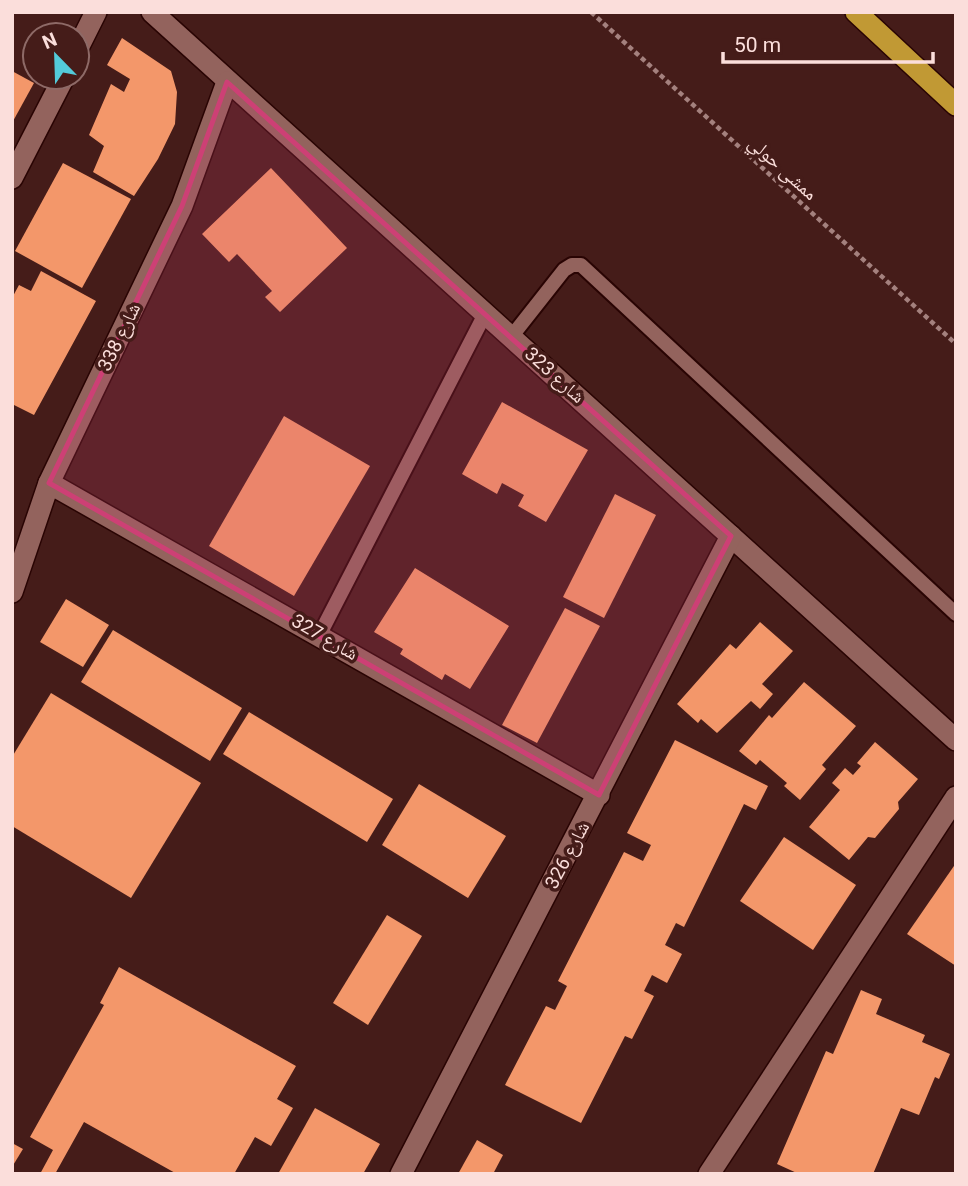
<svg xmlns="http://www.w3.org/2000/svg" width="968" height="1186" viewBox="0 0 968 1186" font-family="Roboto,'Noto Naskh Arabic',sans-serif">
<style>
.building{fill:#f3976a}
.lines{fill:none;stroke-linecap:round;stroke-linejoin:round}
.lane-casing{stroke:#290403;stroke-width:18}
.street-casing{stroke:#290403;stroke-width:24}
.highway-casing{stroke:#290403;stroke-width:24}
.path{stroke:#a4817e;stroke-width:4.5;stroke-dasharray:5 3.5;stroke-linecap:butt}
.lane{stroke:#93635d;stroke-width:14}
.street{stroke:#93635d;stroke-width:21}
.highway{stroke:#c19934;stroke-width:21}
.marked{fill:#cd4075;fill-opacity:0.2;stroke:#cd4075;stroke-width:5;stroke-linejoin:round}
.labels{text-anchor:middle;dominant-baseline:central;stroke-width:7;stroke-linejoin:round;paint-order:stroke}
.street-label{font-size:19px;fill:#fbdedb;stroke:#451c19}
</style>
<rect width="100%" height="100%" fill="#451c19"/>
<!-- building -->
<g class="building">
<polygon points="122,38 171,71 177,92 175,124 158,159 134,196 93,172 104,146 89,135 111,84 124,92 130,79 107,65"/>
<polygon points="12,71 34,83 12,123"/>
<polygon points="63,163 131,199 82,288 15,251"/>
<polygon points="271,168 347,248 280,312 265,297 272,291 237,254 229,262 202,234"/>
<polygon points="41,271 96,301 34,415 12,404 12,298 19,285 31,291"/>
<polygon points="502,402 588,450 546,522 518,506 524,495 502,483 497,494 462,474"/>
<polygon points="284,416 370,466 294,596 209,546"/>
<polygon points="615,494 656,515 604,618 563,597"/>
<polygon points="415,568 509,626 470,689 445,674 442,680 400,654 403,649 374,632"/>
<polygon points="66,599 109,625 83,667 40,642"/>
<polygon points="565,608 600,626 537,743 502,725"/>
<polygon points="760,622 793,651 762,684 773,694 760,709 751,701 717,733 701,719 698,723 677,704 730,644 736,649"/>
<polygon points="113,630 242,708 210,761 81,682"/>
<polygon points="804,682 856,726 822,765 826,769 800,800 784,786 787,783 760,760 756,765 739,751 769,715 772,718"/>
<polygon points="51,693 201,783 131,898 12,826 12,757"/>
<polygon points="249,712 393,799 367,842 223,754"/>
<polygon points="675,740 768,786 756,810 744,804 684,927 676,923 665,945 682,954 667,983 652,975 644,991 654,996 632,1039 625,1036 581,1123 505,1085 546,1006 555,1010 567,986 558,981 624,852 643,861 651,845 627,833"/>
<polygon points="875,742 918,779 898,802 899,809 875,838 868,837 849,860 809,827 840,790 832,783 845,768 853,775 861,766 857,763"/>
<polygon points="419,784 506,836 468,898 382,845"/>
<polygon points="784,837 856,885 813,950 740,901"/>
<polygon points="956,863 956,966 907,934"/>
<polygon points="387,915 422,936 368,1025 333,1003"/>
<polygon points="119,967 296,1066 277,1099 293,1108 271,1146 255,1137 234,1174 177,1174 84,1122 55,1174 40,1174 53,1150 30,1137 104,1005 100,1003"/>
<polygon points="861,990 882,999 876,1014 925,1035 922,1042 950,1054 939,1079 935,1077 919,1115 901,1108 873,1174 799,1174 777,1164 826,1051 833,1054"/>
<polygon points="315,1108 380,1144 363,1174 278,1174"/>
<polygon points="477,1140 503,1155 493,1174 458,1174"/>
<polygon points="12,1143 23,1149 12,1167"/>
</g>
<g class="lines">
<!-- lane casing -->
<g class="lane-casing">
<g id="lane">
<polyline points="512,336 564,270 572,265 581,265 956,614"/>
<polyline points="320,634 486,312"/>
</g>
</g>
<!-- street casing -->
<g class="street-casing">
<g id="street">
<polyline points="152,12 956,740"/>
<polyline points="77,50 96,12"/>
<polyline points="12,178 64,77"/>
<polyline points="49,483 599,795"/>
<polyline points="12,592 49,483 182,206 227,82"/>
<polyline points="401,1174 731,536"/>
<polyline points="709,1174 956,797"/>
</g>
</g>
<!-- highway casing -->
<g class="highway-casing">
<polyline id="highway" points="856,12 956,105"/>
</g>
<!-- path -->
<polyline class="path" points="591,12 956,344"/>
<!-- lane -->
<use href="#lane" class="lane"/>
<!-- street -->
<use href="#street" class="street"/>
<!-- highway -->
<use href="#highway" class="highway"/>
</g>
<!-- marked area -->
<path class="marked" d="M227 82 731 536 599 795 49 483 182 206Z"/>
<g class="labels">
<!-- street labels -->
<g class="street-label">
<text transform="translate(783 168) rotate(42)">ممشى حولي</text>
<text transform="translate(119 337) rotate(-64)">شارع 338</text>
<text transform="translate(555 375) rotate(42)">شارع 323</text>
<text transform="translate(325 637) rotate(30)">شارع 327</text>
<text transform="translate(567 855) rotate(-62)">شارع 326</text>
</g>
</g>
<!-- border -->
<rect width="968" height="1186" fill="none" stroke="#fbdedb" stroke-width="28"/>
<!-- north arrow -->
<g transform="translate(56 56) rotate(337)"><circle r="33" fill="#451c19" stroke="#8e6a67" stroke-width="2"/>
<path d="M0-5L12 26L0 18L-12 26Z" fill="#53cbda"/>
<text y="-10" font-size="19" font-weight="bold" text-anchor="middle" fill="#fbdedb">N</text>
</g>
<!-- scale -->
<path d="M723 52v10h210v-10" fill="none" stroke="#fbdedb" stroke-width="3.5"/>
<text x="734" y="52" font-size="21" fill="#fbdedb" stroke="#451c19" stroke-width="5" paint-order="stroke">50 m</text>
</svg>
